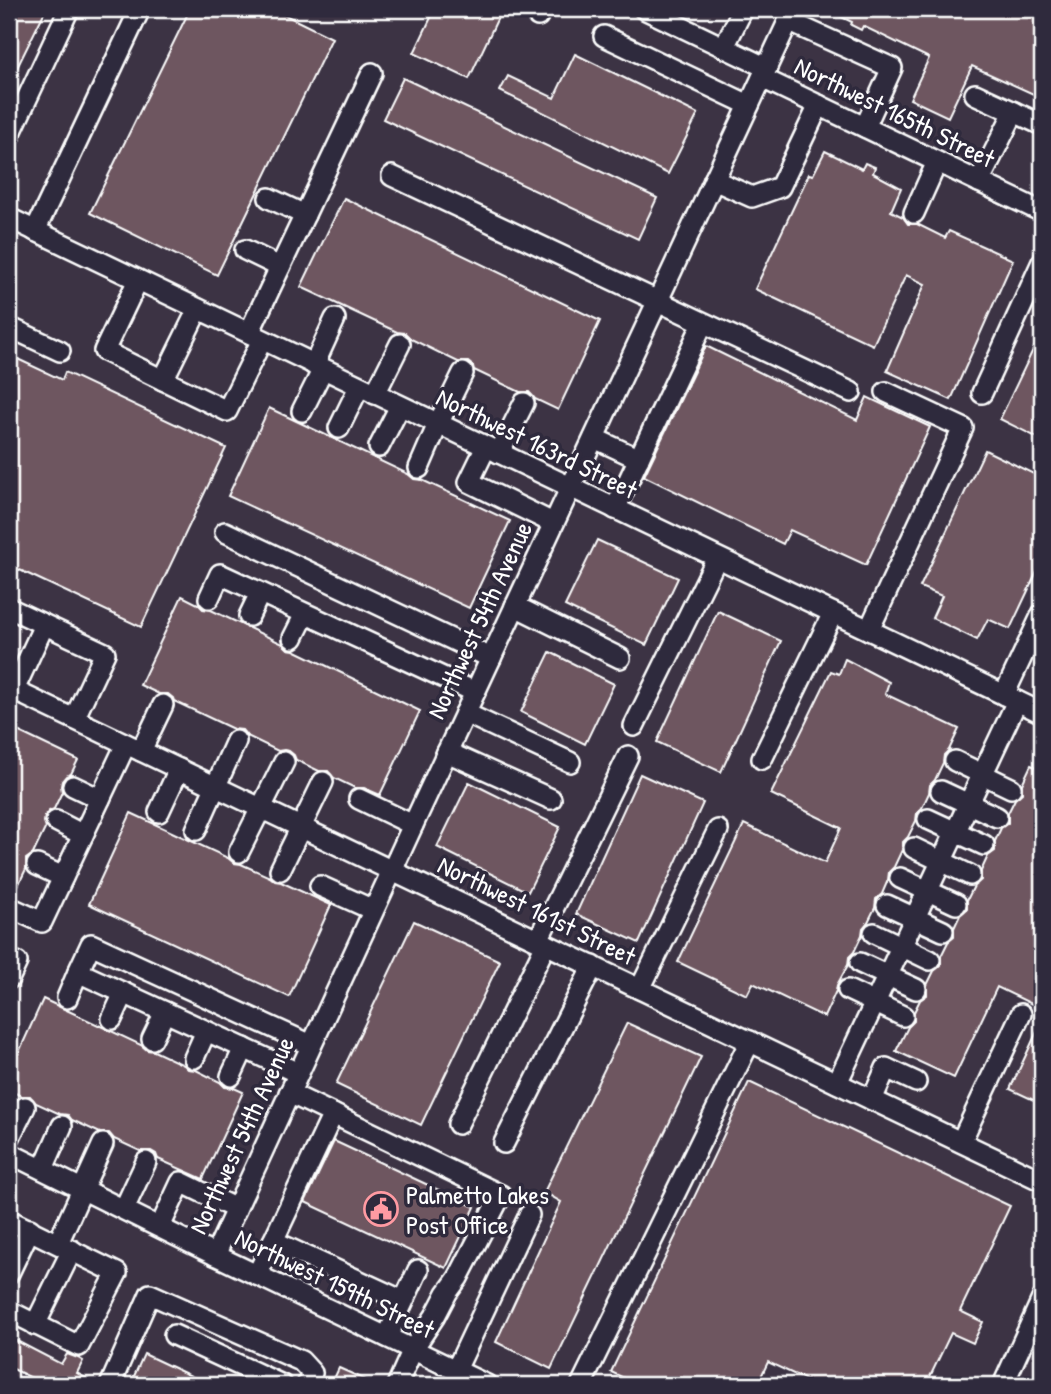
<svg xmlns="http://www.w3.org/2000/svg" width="1051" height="1394" viewBox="0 0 1051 1394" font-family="'Patrick Hand',sans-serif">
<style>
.building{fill:#6e5660;stroke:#fff;stroke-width:2}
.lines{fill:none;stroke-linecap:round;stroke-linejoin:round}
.minor-casing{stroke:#fff;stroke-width:24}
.minor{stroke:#2f2a3d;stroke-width:19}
.labels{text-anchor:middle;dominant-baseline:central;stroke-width:7;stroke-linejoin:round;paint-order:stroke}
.street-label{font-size:26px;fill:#fff;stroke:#2f2a3d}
.poi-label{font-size:26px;fill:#fff;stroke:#2f2a3d;text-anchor:start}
</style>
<rect width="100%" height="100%" fill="#3c3344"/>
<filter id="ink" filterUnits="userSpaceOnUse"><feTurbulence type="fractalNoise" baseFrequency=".0143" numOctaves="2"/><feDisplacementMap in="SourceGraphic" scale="14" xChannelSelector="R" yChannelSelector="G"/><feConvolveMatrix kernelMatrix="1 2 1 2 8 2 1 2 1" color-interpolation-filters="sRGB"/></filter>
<g filter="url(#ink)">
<!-- building -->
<g class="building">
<polygon points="9,9 46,9 9,84"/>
<polygon points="190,9 273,9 332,38 217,275 90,213"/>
<polygon points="435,9 502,9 469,79 414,53"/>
<polygon points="825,9 1042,9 1042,98 972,66 948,117 910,99 929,58 863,26 861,30 851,25 852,22"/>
<polygon points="575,54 698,114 668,174 500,91 508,76 554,98"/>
<polygon points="403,78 657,198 638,239 383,119"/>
<polygon points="825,151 862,169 865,163 875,167 873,173 901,188 891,211 903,217 908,224 917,224 945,238 949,231 1013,260 951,400 887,371 925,284 906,275 873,345 755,289 809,174 813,175"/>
<polygon points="344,198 600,321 558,410 535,399 529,392 520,392 474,370 473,366 468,362 458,362 411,339 405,333 397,332 301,287"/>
<polygon points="1042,331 1042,440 1000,419"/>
<polygon points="706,346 857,420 867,397 930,427 866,565 790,530 783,544 644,476"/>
<polygon points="9,355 62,380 65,372 226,448 141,627 9,565"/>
<polygon points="269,408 408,474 414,479 422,480 510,521 469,608 228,496"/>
<polygon points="985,450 1042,478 1042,561 1010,629 988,619 977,640 932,618 942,596 920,587"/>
<polygon points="597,540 678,578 646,645 565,606"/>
<polygon points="182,596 198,604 203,609 211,610 283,644 288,649 294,650 420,711 380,795 364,788 355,788 334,778 328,771 319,771 296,760 294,755 289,751 284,750 278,751 247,736 242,730 233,729 174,701 173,698 168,694 159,694 140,685"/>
<polygon points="718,611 781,641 721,772 657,742"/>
<polygon points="550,652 614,684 585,744 521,712"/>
<polygon points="845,659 889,682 885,694 959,729 949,750 944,755 943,763 935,780 930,785 929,793 922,808 917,813 916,821 908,837 903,842 902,850 894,867 889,872 888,880 882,894 876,899 875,908 868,922 863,928 862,935 854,952 849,957 848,965 837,985 836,991 824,1017 753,983 747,995 678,962 744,824 825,863 841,828 771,794 831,671 839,674"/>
<polygon points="9,727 78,760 71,774 66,776 62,781 61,786 62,792 54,809 49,811 45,816 44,822 46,827 33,854 26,859 26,869 13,896 9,895"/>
<polygon points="1031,765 1042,770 1042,1009 997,987 954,1078 896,1051 908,1027 914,1021 914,1012 920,1000 927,995 927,985 934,971 941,965 941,956 948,942 954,937 954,928 960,915 967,909 967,900 974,886 981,880 981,871 988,856 995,851 995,841 1001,828 1008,823 1008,813 1015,799 1022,793 1022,784"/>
<polygon points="640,774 703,803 639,943 576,914"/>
<polygon points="469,782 560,827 528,892 437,847"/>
<polygon points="131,813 228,858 234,863 241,864 270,877 275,881 281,882 331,905 289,997 89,904"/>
<polygon points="414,921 500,961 421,1125 336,1084"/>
<polygon points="43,999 141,1045 147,1050 154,1051 184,1065 188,1069 196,1070 220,1082 225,1087 234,1088 243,1092 203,1179 158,1159 156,1154 151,1151 140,1151 114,1139 109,1133 100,1133 72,1120 68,1115 60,1114 36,1103 30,1096 21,1096 9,1090 9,1074"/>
<polygon points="1042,1021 1042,1104 1010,1089"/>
<polygon points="627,1023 701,1057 551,1369 496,1342 561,1202 544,1192"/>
<polygon points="749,1082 1010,1206 960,1311 983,1322 973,1343 951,1333 926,1385 817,1385 768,1362 757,1385 639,1385 611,1372"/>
<polygon points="334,1141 475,1207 446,1268 305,1202"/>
<polygon points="9,1337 61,1364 67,1354 78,1358 83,1361 77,1373 98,1385 46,1385 9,1367"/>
<polygon points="144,1354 210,1385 130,1385"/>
<polygon points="339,1368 377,1385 331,1385"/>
</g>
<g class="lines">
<!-- minor casing -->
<g class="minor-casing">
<g id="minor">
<polyline points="644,9 767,68"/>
<polyline points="538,16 542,9"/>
<polyline points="788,21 892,68 865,127"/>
<polyline points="604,36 749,105"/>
<polyline points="724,47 743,9"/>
<polyline points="762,78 1042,212"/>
<polyline points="975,94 1014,112"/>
<polyline points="9,137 69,9"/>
<polyline points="392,176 851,392"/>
<polyline points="714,180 752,197 780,187 819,105"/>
<polyline points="979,182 1014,112 1042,125"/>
<polyline points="269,198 305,215"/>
<polyline points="914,213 937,162"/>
<polyline points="9,218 1042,713"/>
<polyline points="35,231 140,9"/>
<polyline points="245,250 280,267"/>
<polyline points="138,280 104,351 163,380"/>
<polyline points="198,309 163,380 227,411 262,340"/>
<polyline points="9,327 60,351"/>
<polyline points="249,333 372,73"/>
<polyline points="314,365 335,319"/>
<polyline points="982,393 1042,262"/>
<polyline points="375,394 400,344"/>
<polyline points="302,411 323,369"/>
<polyline points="339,428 359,387"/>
<polyline points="594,438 639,459"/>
<polyline points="379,447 400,406"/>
<polyline points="486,447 469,482 553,523"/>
<polyline points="499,453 524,403"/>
<polyline points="419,468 438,424 463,373"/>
<polyline points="615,509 703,323"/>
<polyline points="225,532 491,658"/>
<polyline points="209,598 220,574 475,692"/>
<polyline points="515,606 620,658"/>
<polyline points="9,608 105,653 74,719"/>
<polyline points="249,616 260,593"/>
<polyline points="869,630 963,428 886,392"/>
<polyline points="293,638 305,614"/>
<polyline points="9,688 1042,1181"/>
<polyline points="14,690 44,625"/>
<polyline points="1004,695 1042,614"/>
<polyline points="465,713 570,762"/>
<polyline points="634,726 717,558"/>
<polyline points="141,751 163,705"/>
<polyline points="447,752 551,799"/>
<polyline points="762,759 833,613"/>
<polyline points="955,761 1011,788"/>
<polyline points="73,786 100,799"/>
<polyline points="941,791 997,817"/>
<polyline points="359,799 413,825"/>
<polyline points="159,812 179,769"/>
<polyline points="928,819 984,845"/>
<polyline points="56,821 83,835"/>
<polyline points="196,830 236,741"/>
<polyline points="914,848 970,875"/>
<polyline points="239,852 284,762"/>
<polyline points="37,865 63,877"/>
<polyline points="280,870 323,782"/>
<polyline points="900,878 956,904"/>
<polyline points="320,886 373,910"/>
<polyline points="887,905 943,931"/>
<polyline points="9,907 42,922 126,744"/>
<polyline points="874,933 930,960"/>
<polyline points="538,940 628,756"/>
<polyline points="860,963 916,989"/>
<polyline points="78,972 91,944 311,1045"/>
<polyline points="9,979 17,962"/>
<polyline points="640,989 718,830"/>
<polyline points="848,990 903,1016"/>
<polyline points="67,998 78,972 298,1073"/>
<polyline points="112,1019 124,993"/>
<polyline points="152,1039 165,1012"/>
<polyline points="194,1058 206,1031"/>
<polyline points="231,1076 244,1048"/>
<polyline points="837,1083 1017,701"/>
<polyline points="872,1100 886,1068 916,1082"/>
<polyline points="333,1114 501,1195 458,1278 447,1293 435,1316 413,1349 397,1385"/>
<polyline points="458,1124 546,944"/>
<polyline points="9,1139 25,1107"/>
<polyline points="961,1142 1021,1014"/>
<polyline points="504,1143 593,966"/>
<polyline points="9,1153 215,1255 487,1385"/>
<polyline points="43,1169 62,1126"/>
<polyline points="124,1209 146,1162"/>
<polyline points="9,1220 117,1273 79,1346 9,1311"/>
<polyline points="160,1227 181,1182 236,1209"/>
<polyline points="273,1241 403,1301"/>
<polyline points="58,1243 103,1144"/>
<polyline points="215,1255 413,825 794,9"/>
<polyline points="9,1273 30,1229"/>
<polyline points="257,1275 333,1114 289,1093"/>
<polyline points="35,1325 72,1250"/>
<polyline points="174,1335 282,1385"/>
<polyline points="387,1337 418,1270"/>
<polyline points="456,1370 529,1215"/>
<polyline points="110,1385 150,1294 301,1361 312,1373 307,1385"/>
<polyline points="581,1385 750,1041"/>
<polyline points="1003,1385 1042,1299"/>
</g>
</g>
<!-- minor -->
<use href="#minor" class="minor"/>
</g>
</g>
<!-- icons -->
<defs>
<g id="civic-ring" transform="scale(1.75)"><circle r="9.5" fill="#2f2a3d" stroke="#ff9aa2" stroke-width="1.5"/><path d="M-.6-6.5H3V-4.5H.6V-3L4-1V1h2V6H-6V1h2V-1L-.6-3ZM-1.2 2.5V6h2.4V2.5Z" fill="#ff9aa2"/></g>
</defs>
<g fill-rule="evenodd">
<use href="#civic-ring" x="381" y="1209"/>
</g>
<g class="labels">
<!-- street labels -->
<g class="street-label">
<text transform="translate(895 112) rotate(26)">Northwest 165th Street</text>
<text transform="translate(537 443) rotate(26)">Northwest 163rd Street</text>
<text transform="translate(479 620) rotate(-65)">Northwest 54th Avenue</text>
<text transform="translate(537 910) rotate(26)">Northwest 161st Street</text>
<text transform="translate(241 1135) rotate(-65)">Northwest 54th Avenue</text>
<text transform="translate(335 1283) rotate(26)">Northwest 159th Street</text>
</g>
<!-- poi labels -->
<g class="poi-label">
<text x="406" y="1194">Palmetto Lakes<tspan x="406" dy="30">Post Office</tspan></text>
</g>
</g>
<!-- margin -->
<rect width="1051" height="1394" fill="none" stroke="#2f2a3d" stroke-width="35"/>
<rect x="18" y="18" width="1016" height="1359" fill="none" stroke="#fff" stroke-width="2.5" filter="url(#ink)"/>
</svg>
